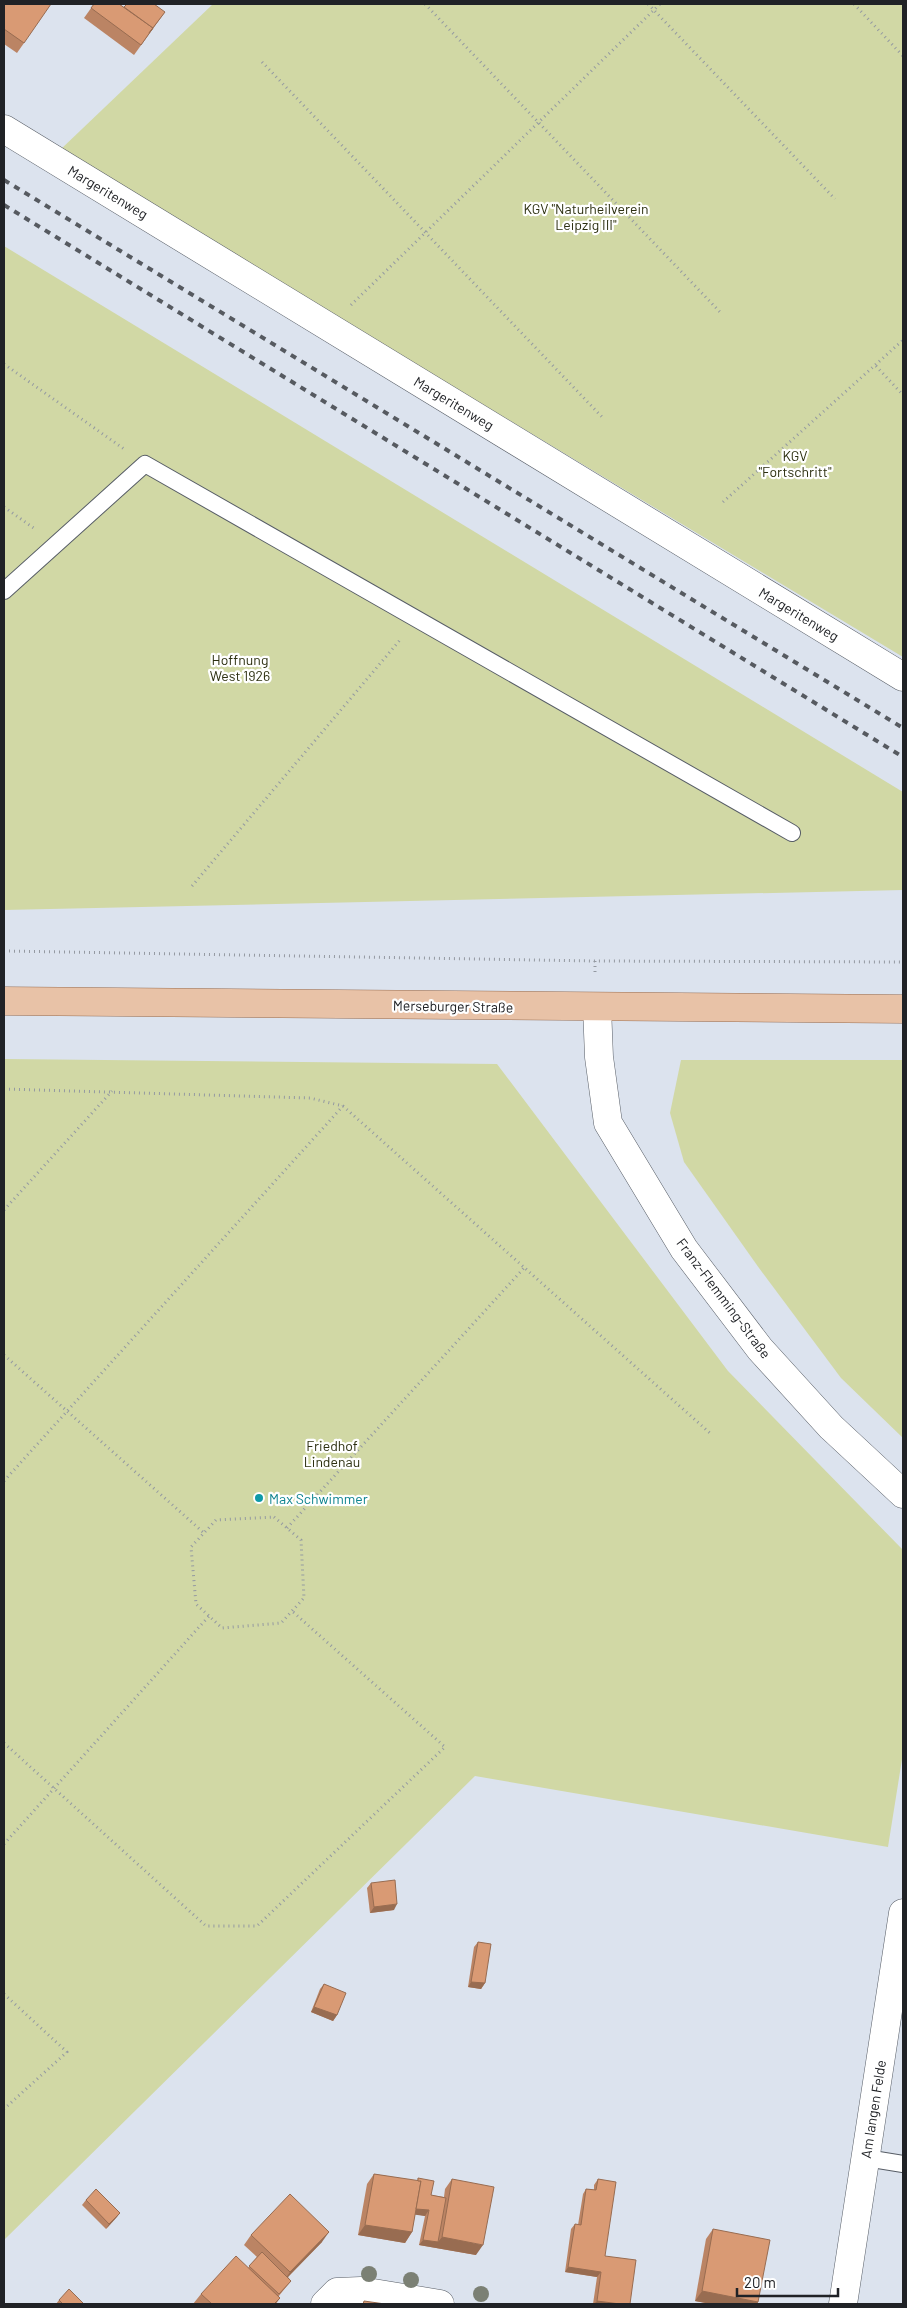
<svg xmlns="http://www.w3.org/2000/svg" width="907" height="2308" viewBox="0 0 907 2308" font-family="Barlow,sans-serif">
<style>
.green{fill:#d1d8a5}
.lines{fill:none;stroke-linecap:round;stroke-linejoin:round}
.lane-casing{stroke:#575d66;stroke-width:18}
.street-casing{stroke:#575d66;stroke-width:29}
.primary-casing{stroke:#986f54;stroke-width:29}
.path{stroke:#9499a1;stroke-width:3;stroke-dasharray:1 4;stroke-linecap:butt}
.lane{stroke:#fff;stroke-width:16}
.street{stroke:#fff;stroke-width:28}
.primary{stroke:#e8c2a7;stroke-width:28}
.rail{stroke:#565a60;stroke-width:4;stroke-dasharray:6 6;stroke-linecap:butt}
.tree{fill:#7b8074}
.wall{fill:#bb8464}
.shaded-wall{fill:#986c51}
.building{fill:#d99a74;stroke:#986c51}
.culture-dot{fill:#0f9aa8;stroke:#fff;stroke-width:2}
.labels{text-anchor:middle;dominant-baseline:central;stroke-width:4.5;stroke-linejoin:round;paint-order:stroke}
.street-label{font-size:14px;fill:#202226;stroke:#fff}
.park-label{font-size:14px;fill:#2c2f10;stroke:#fff}
.culture-label{font-size:14px;fill:#0d838f;stroke:#fff;text-anchor:start}
</style>
<rect width="100%" height="100%" fill="#dce3ee"/>
<!-- green -->
<g class="green">
<polygon points="213,4 903,4 903,657 60,150"/>
<polygon points="4,246 903,792 903,890 4,910"/>
<polygon points="4,1059 497,1064 728,1371 903,1550 903,1753 888,1847 475,1776 4,2240"/>
<polygon points="681,1060 903,1060 903,1438 841,1378 759,1268 684,1162 670,1113"/>
</g>
<g class="lines">
<!-- lane casing -->
<g class="lane-casing">
<g id="lane">
<polyline points="4,591 145,464 792,833"/>
<polyline points="866,2158 903,2164"/>
</g>
</g>
<!-- street casing -->
<g class="street-casing">
<g id="street">
<polyline points="4,129 903,677"/>
<polyline points="597,1007 599,1057 608,1123 684,1249 760,1349 831,1427 903,1494"/>
<polyline points="325,2304 337,2292 361,2291 440,2304"/>
<polyline points="843,2304 903,1913"/>
</g>
</g>
<!-- primary casing -->
<g class="primary-casing">
<polyline id="primary" points="4,1001 903,1009"/>
</g>
<!-- path -->
<g class="path">
<polyline points="425,4 720,312"/>
<polyline points="648,4 835,199"/>
<polyline points="854,4 903,56"/>
<polyline points="262,62 603,418"/>
<polyline points="351,305 660,4"/>
<polyline points="4,364 124,449"/>
<polyline points="876,366 903,395"/>
<polyline points="723,502 903,340"/>
<polyline points="4,507 35,529"/>
<polyline points="192,886 400,640"/>
<polyline points="4,951 595,961 903,962"/>
<polyline points="595,961 595,975"/>
<polyline points="4,1089 310,1098 343,1106 711,1434"/>
<polyline points="4,1210 112,1091"/>
<polyline points="4,1355 204,1533"/>
<polyline points="4,1481 343,1106"/>
<polygon points="274,1517 301,1540 304,1598 281,1623 222,1628 196,1604 191,1547 216,1520"/>
<polyline points="287,1528 524,1268"/>
<polyline points="4,1743 206,1926 257,1926 445,1747 292,1611"/>
<polyline points="4,1844 209,1616"/>
<polyline points="4,1994 67,2052 4,2109"/>
</g>
<!-- lane -->
<use href="#lane" class="lane"/>
<!-- street -->
<use href="#street" class="street"/>
<!-- primary -->
<use href="#primary" class="primary"/>
<!-- rail -->
<g class="rail">
<polyline points="4,180 903,728"/>
<polyline points="4,205 903,757"/>
</g>
</g>
<!-- trees -->
<g class="tree">
<circle cx="369" cy="2274" r="8"/>
<circle cx="411" cy="2280" r="8"/>
<circle cx="481" cy="2294" r="8"/>
</g>
<!-- wall -->
<g class="wall">
<polygon points="4,4 24,43 17,53 4,44"/>
<polygon points="94,4 124,7 165,12 134,55 84,18"/>
<polygon points="371,1883 394,1910 370,1913 367,1888"/>
<polygon points="478,1942 485,1983 481,1989 468,1987 474,1947"/>
<polygon points="324,1984 337,2015 333,2021 311,2012 320,1989"/>
<polygon points="374,2174 417,2181 418,2178 431,2195 444,2197 445,2189 452,2179 476,2255 419,2245 425,2216 415,2214 412,2232 405,2243 358,2235 367,2184"/>
<polygon points="598,2179 605,2256 630,2304 593,2304 597,2277 565,2272 571,2229 575,2224 578,2225 583,2194 586,2189 594,2190 594,2185"/>
<polygon points="86,2200 120,2213 116,2218 106,2229 82,2205"/>
<polygon points="713,2229 758,2302 757,2304 711,2304 695,2301 706,2239"/>
<polygon points="251,2235 322,2242 288,2277 291,2281 278,2297 280,2298 276,2304 193,2304 201,2294 248,2268 257,2257 244,2245"/>
<polygon points="59,2300 84,2304 56,2304"/>
</g>
<!-- shaded-wall -->
<g class="shaded-wall">
<polygon points="397,1904 394,1910 370,1913 374,1907"/>
<polygon points="471,1982 485,1983 481,1989 468,1987"/>
<polygon points="314,2007 337,2015 333,2021 311,2012"/>
<polygon points="413,2208 429,2210 425,2216 410,2214"/>
<polygon points="120,2213 116,2218 106,2229 109,2224"/>
<polygon points="365,2225 412,2232 405,2243 358,2235"/>
<polygon points="329,2232 322,2242 283,2282 290,2272"/>
<polygon points="442,2237 483,2245 476,2255 419,2245 423,2240 438,2242"/>
<polygon points="568,2267 601,2272 597,2277 565,2272"/>
<polygon points="702,2291 758,2302 757,2304 711,2304 695,2301"/>
<polygon points="597,2301 620,2304 594,2304"/>
</g>
<!-- building -->
<g class="building">
<polygon points="4,4 51,4 24,43 4,29"/>
<polygon points="94,4 119,4 153,28 141,45 91,8"/>
<polygon points="127,4 154,4 165,12 149,33 153,28 124,7"/>
<polygon points="395,1880 397,1904 374,1907 371,1883"/>
<polygon points="478,1942 491,1944 485,1983 471,1982"/>
<polygon points="324,1984 346,1993 337,2015 314,2007"/>
<polygon points="374,2174 421,2181 412,2232 365,2225"/>
<polygon points="418,2178 434,2181 431,2195 446,2198 438,2242 423,2240 429,2210 416,2209 421,2181 418,2181"/>
<polygon points="452,2179 494,2187 483,2245 442,2237"/>
<polygon points="598,2179 616,2182 605,2256 636,2260 630,2304 620,2304 597,2301 601,2272 568,2267 575,2224 581,2225 586,2189 596,2190"/>
<polygon points="96,2189 120,2213 109,2224 86,2200"/>
<polygon points="290,2194 329,2232 290,2272 251,2235"/>
<polygon points="713,2229 770,2240 758,2302 702,2291"/>
<polygon points="262,2252 291,2281 279,2294 249,2266"/>
<polygon points="236,2256 280,2298 274,2304 212,2304 201,2294"/>
<polygon points="69,2289 84,2304 63,2304 59,2300"/>
<polygon points="364,2301 385,2304 363,2304"/>
</g>
<!-- markers -->
<circle class="culture-dot" cx="259" cy="1498" r="5"/>
<g class="labels">
<!-- street labels -->
<g class="street-label">
<text transform="translate(108 192) rotate(31)">Margeritenweg</text>
<text transform="translate(454 403) rotate(31)">Margeritenweg</text>
<text transform="translate(799 614) rotate(31)">Margeritenweg</text>
<text transform="translate(453 1006) rotate(1)">Merseburger Straße</text>
<text transform="translate(724 1298) rotate(53)">Franz-Flemming-Straße</text>
<text transform="translate(873 2109) rotate(-81)">Am langen Felde</text>
</g>
<!-- park labels -->
<g class="park-label">
<text x="586" y="208">KGV "Naturheilverein<tspan x="586" dy="16">Leipzig III"</tspan></text>
<text x="795" y="455">KGV<tspan x="795" dy="16">"Fortschritt"</tspan></text>
<text x="240" y="659">Hoffnung<tspan x="240" dy="16">West 1926</tspan></text>
<text x="332" y="1445">Friedhof<tspan x="332" dy="16">Lindenau</tspan></text>
</g>
<!-- culture labels -->
<g class="culture-label">
<text x="269" y="1498">Max Schwimmer</text>
</g>
</g>
<!-- border -->
<rect width="907" height="2308" fill="none" stroke="#202226" stroke-width="10"/>
<!-- scale -->
<path d="M737 2288v8h101v-8" fill="none" stroke="#202226" stroke-width="2.5"/>
<text x="744" y="2288" font-size="15" fill="#202226" stroke="#ffffff" stroke-width="4" paint-order="stroke">20 m</text>
</svg>
